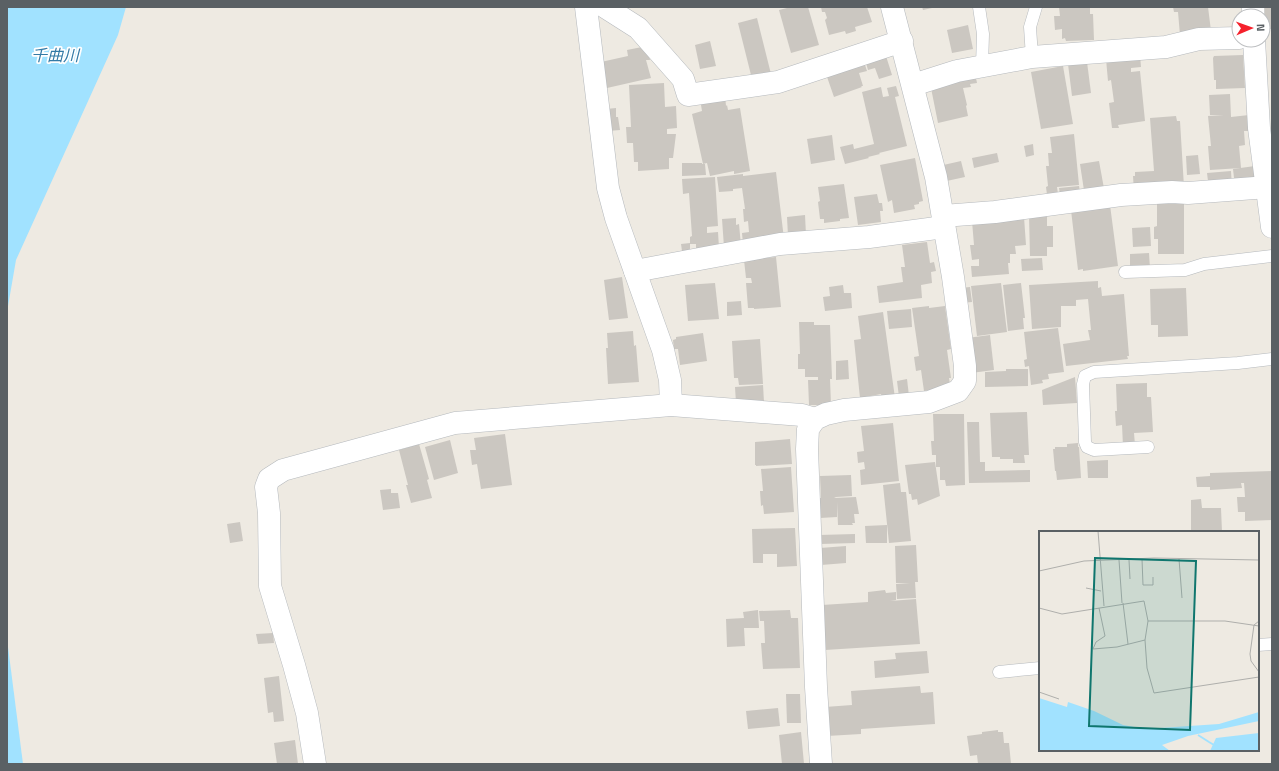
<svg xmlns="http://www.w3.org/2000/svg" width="1279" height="771" viewBox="0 0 1279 771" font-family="'Titillium Web','Noto Sans JP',sans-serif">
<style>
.water{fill:#a1e2ff}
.building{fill:#cbc7c1}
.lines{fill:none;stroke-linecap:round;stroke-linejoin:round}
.lane-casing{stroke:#b5b9bd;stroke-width:13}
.street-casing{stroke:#b5b9bd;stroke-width:23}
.lane{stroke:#fff;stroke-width:12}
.street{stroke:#fff;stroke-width:22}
.labels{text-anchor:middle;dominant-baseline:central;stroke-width:3.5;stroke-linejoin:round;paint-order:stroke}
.water-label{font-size:16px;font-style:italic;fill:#337aa6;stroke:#fff}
.inset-river{fill:none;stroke:#a1e2ff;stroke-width:2}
.inset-road{fill:none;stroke:#afafac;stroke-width:1}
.view{fill:#0f766e;fill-opacity:0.15;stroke:#0f766e;stroke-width:2}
.inset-edge{fill:none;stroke:#5a6064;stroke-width:2}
</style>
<rect width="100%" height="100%" fill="#eeeae2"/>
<!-- water -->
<g class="water">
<polygon points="7,7 126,7 118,35 16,260 7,312"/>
<polygon points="7,639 23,764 7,764"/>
</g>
<!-- building -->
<g class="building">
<polygon points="791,7 808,7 819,45 791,53 779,10"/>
<polygon points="821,7 867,7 872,22 855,27 856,31 846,34 845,31 829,35 825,20 827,18 825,12 822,12"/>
<polygon points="922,7 932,7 932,8 923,10"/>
<polygon points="1059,7 1090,7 1090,14 1093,14 1094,40 1066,41 1065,38 1062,39 1062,29 1055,30 1054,16 1060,16"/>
<polygon points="1173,7 1208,7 1211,31 1180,35 1178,12 1174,12"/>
<polygon points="1265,7 1272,7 1272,29 1263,29 1263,18 1265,18"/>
<polygon points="757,18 771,74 752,79 738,23"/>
<polygon points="968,25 973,49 952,53 947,30"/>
<polygon points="710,41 716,66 700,69 695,45"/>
<polygon points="647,46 650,60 646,60 651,78 607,88 601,62 628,56 627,50"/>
<polygon points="1140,55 1141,67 1131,68 1131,72 1140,71 1145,121 1118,125 1119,128 1112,128 1109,103 1114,102 1111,80 1108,81 1106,59"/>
<polygon points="1243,55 1245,88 1216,89 1216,80 1214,80 1213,58 1214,56"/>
<polygon points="886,56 892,75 879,79 875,68 868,70 866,63"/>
<polygon points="864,62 867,71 859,73 863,86 861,86 862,87 834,97 826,74"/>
<polygon points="1087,62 1091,93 1072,96 1068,64"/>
<polygon points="1063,66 1073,124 1041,129 1031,72"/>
<polygon points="976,78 977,83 970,84 971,87 963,88 967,105 966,106 968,116 938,123 931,88"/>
<polygon points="664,83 665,107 676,106 677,128 667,129 667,134 676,134 673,158 669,158 669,169 638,171 638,162 634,162 633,143 627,143 626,127 631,127 629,85"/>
<polygon points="896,86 899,96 895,97 907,146 879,153 880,154 868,157 869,158 845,164 840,147 853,144 854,149 874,144 862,92 881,87 883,97 889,96 887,88"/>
<polygon points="1230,94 1231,117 1249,115 1251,131 1244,131 1245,145 1239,146 1241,168 1210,170 1208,146 1211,146 1208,116 1224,115 1210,115 1209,95"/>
<polygon points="725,95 726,106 727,105 728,110 740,108 750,171 734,174 734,171 710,176 707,163 703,164 692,114 702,111 700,99"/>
<polygon points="616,108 616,117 618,117 620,130 608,131 606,109"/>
<polygon points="1176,116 1177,121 1180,121 1184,187 1134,191 1133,176 1135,176 1135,172 1154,171 1150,118"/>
<polygon points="1074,134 1079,185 1057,187 1059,201 1048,202 1046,187 1048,186 1046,166 1049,166 1048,153 1052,153 1050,137"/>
<polygon points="832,135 835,160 811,164 807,139"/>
<polygon points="1033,144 1034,155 1026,157 1024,146"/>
<polygon points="997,153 999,162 974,168 972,158"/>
<polygon points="1198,155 1200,174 1187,175 1186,156"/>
<polygon points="915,158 923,201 919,202 919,204 914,205 915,209 894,213 892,200 888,202 880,165"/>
<polygon points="961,161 965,177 942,182 939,166"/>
<polygon points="1099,161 1105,194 1085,197 1080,164"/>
<polygon points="682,163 702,163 702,164 699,164 705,164 706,175 682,176"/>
<polygon points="1255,166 1257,184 1235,187 1233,169"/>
<polygon points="1231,171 1232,187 1209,189 1207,173"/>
<polygon points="776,172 784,239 743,244 742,233 749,232 748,221 744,222 743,209 745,209 742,188 733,189 733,191 719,192 717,177 743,174 743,176"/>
<polygon points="715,177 718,226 707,227 707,233 718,232 719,248 696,250 696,244 690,244 690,237 692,236 689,193 683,194 682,179"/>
<polygon points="844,184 849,218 840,219 840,221 824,223 824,219 820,219 818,202 820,201 818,187"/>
<polygon points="1079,186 1081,198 1061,201 1059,188"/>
<polygon points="877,194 879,203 882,203 883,211 880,211 881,222 858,225 854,197"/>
<polygon points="1157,200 1184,203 1184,254 1158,254 1158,239 1154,239 1154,227 1157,226"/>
<polygon points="1110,205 1118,266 1083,271 1083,269 1078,270 1071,210"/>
<polygon points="805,215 806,235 788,236 787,217"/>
<polygon points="1029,215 1047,215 1047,226 1053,226 1053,247 1047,247 1047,256 1030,256"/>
<polygon points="1024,217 1026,245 1015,246 1016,254 1010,254 1010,263 1008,263 1009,274 972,277 971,266 979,266 979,259 972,260 970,245 974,245 972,221"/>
<polygon points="736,218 736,225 739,224 741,246 724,247 722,219"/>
<polygon points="1150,227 1151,246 1133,247 1132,228"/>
<polygon points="927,242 930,263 934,262 936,271 931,272 932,283 921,285 922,298 879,303 877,286 903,282 901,267 905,267 902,245"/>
<polygon points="690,243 690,251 682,251 681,244"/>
<polygon points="1149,253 1150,269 1130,270 1130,254"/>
<polygon points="776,257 781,307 754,309 754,308 748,308 746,283 752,283 751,278 746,278 744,260"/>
<polygon points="1042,258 1043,270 1022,271 1021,259"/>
<polygon points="622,277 628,318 609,320 604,280"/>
<polygon points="1098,281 1098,288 1101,287 1102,296 1124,294 1129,356 1127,356 1128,359 1066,366 1063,344 1090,340 1088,330 1091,330 1088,299 1076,300 1076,306 1061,306 1061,327 1032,329 1029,285"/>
<polygon points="715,283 719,319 688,321 685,285"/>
<polygon points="1001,283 1007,332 977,336 971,286"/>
<polygon points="1021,283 1025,318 1023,318 1024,329 1008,331 1003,285"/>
<polygon points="843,285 844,293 851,293 852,308 825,311 823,297 830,296 829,287"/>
<polygon points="970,287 972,302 962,303 960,288"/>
<polygon points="1186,288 1188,336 1158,337 1158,325 1151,325 1150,289"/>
<polygon points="741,301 742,315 727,316 727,302"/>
<polygon points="929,306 929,308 945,306 951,349 947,350 951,378 949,378 950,384 944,388 924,391 921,370 916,371 914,357 919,356 912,308"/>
<polygon points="911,309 912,327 889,329 887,311"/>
<polygon points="883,312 895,398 882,400 881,394 860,398 854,340 861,339 858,316"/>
<polygon points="799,322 814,322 814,325 830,325 832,379 830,379 831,405 809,405 808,380 818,380 818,377 805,377 805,369 798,369 798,354 800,354"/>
<polygon points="1058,328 1064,372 1048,374 1049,379 1042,380 1043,383 1031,385 1029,366 1025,367 1024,360 1027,359 1024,332"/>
<polygon points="633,331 634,346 636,345 639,382 608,384 606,348 608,348 607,333"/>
<polygon points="703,333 707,361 680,365 678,349 674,349 673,340 676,339 676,337"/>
<polygon points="990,335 994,370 971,373 967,338"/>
<polygon points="760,339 763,384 739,385 738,378 734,378 732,341"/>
<polygon points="848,360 849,379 836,380 836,361"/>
<polygon points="1006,369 1028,369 1028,386 985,387 985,372 1006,371"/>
<polygon points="1075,377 1077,403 1043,405 1042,390"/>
<polygon points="907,379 909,396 899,397 897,381"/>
<polygon points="1147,383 1147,397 1151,397 1153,432 1134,433 1135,445 1123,446 1122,425 1116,426 1115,411 1117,411 1116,384"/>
<polygon points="763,385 764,402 736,403 735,387"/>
<polygon points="1027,412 1029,455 1024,455 1025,463 1013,463 1013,459 1000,459 1000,457 992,457 990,413"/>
<polygon points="933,414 964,414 965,485 946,486 945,480 940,480 940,467 936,467 936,455 932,455 931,441 934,441"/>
<polygon points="967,422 979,422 980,462 985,462 985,471 1030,470 1030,482 969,483"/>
<polygon points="893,423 899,481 861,485 860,470 865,469 864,462 858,463 857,452 864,451 861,426"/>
<polygon points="505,434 512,485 481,489 477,464 472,465 470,450 476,450 474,438"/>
<polygon points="790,439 792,464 756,466 756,465 755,465 755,442"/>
<polygon points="450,440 458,473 434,480 425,447"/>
<polygon points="1078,443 1078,447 1079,447 1081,478 1057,480 1056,471 1055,471 1053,449 1055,449 1055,447 1067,447 1067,444"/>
<polygon points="419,444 429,479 427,480 432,498 411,503 406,485 408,485 399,450"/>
<polygon points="1108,460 1108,478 1088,478 1087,461"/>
<polygon points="935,462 940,496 918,505 917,499 912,500 911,494 909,494 905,465"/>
<polygon points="791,467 794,512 764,514 763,505 761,506 760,491 763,491 761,469"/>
<polygon points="1272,471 1272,520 1245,521 1245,512 1238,512 1237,497 1245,497 1244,483 1241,483 1242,488 1210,490 1210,487 1197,487 1196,477 1210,476 1210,473"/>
<polygon points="851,475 852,496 836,497 834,498 856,497 859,514 854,514 855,523 852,523 853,525 838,525 837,502 837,517 820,518 819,498 821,498 820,476"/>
<polygon points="900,483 901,492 906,492 911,541 889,543 883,485"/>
<polygon points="391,489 391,493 398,493 400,508 383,510 380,490"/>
<polygon points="1201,499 1202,508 1221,508 1222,532 1191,532 1191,500"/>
<polygon points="240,522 243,541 230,543 227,524"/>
<polygon points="887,525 887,543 866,543 865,526"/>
<polygon points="795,528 797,566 777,567 777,554 763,554 763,563 753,563 752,529"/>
<polygon points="855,534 855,543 820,544 819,535"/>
<polygon points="916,545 918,582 915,582 916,598 897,599 896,584 910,583 896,583 895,546"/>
<polygon points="846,546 846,563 821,565 820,548"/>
<polygon points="885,590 886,593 896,592 896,600 890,601 916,599 920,644 825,650 822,605 868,602 868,592"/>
<polygon points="758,610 759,628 744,628 745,646 727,647 726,619 744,618 743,612"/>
<polygon points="790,610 791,618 798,618 800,668 763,669 761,643 765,643 764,621 760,621 759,611"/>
<polygon points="273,633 274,643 258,644 256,634"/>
<polygon points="927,651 929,673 875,678 874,661 896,659 895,653"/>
<polygon points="279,676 284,721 274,722 273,712 268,713 264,678"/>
<polygon points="920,686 921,693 933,692 935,724 861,729 861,734 827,736 825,707 852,705 851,691"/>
<polygon points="786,694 800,694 801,723 787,723"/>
<polygon points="778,708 780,726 748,729 746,711"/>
<polygon points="998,730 998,732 1003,732 1004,743 1009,743 1011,764 978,764 977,755 970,756 967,736 982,734 982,732"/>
<polygon points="801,732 804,764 782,764 779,735"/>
<polygon points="295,740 298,764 277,764 274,743"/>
</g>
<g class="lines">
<!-- lane casing -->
<g class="lane-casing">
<g id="lane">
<polyline points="979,7 983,34 982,66"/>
<polyline points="1032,57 1030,27 1036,7"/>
<polyline points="1125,272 1185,270 1204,264 1272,256"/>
<polyline points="1148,447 1094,450 1087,447 1085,442 1083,384 1085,376 1094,372 1238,363 1272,359"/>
<polyline points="1258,645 1272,644"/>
<polyline points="999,672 1040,668"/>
</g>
</g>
<!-- street casing -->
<g class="street-casing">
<g id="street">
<polyline points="586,7 608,188 616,218 663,350 670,380 671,405"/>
<polyline points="605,7 638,28 683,79 688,95 778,82 902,41"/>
<polyline points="1253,7 1253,16"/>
<polyline points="1254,40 1259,128 1272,227"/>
<polyline points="913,85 957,71 1032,57 1166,47 1199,39 1239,38"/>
<polyline points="943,216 995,212 1121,195 1172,192 1188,193 1268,187"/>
<polyline points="635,271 780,244 869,237 944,227"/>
<polyline points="315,764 307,713 294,665 270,586 269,513 266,487 269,479 283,470 455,423 671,405 802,415 815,419"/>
<polyline points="821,764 816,687 807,449 808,429 815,419 826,414 844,410 929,402 958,391 965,381 965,366 953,277 936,177 892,7"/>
</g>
</g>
<!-- lane -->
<use href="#lane" class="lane"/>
<!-- street -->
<use href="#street" class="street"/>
</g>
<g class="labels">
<!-- water labels -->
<g class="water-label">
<text x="55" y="55">千曲川</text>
</g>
</g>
<!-- overview -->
<g transform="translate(1039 531)">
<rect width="220" height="220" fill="#eeeae2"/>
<path d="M0 167 28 176 29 171 55 180 84 194 106 198 180 193 220 181V190L149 205 123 214 131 220H0ZM220 202V220H171L177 207Z" fill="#a1e2ff"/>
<path class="inset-river" d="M159 204 170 211M170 211 185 220"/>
<path class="inset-road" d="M59 0 65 75M103 28 104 54H114V46M140 28 143 67M80 29 83 72M90 29 91 48M0 40 45 30 115 27 220 29M47 57 62 60M84 72 89 113M0 77 23 83 105 70 109 90 106 109 108 137 115 162 220 146M60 77 66 105 57 111 54 118 78 116 106 109M109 90H186L220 95M220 90 215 94 211 123 212 130 220 141M0 161 20 168"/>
<path class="view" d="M56 27 157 30 151 199 50 195Z"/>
<rect width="220" height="220" class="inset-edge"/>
</g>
<!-- border -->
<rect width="1279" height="771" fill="none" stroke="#5a6064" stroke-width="16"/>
<!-- north arrow -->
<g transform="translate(1251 28) rotate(88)"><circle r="19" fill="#ffffff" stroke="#bdbfc1"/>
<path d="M0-3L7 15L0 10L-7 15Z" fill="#f5212c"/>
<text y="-6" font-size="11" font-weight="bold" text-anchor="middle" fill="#5a6064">N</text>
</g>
</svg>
